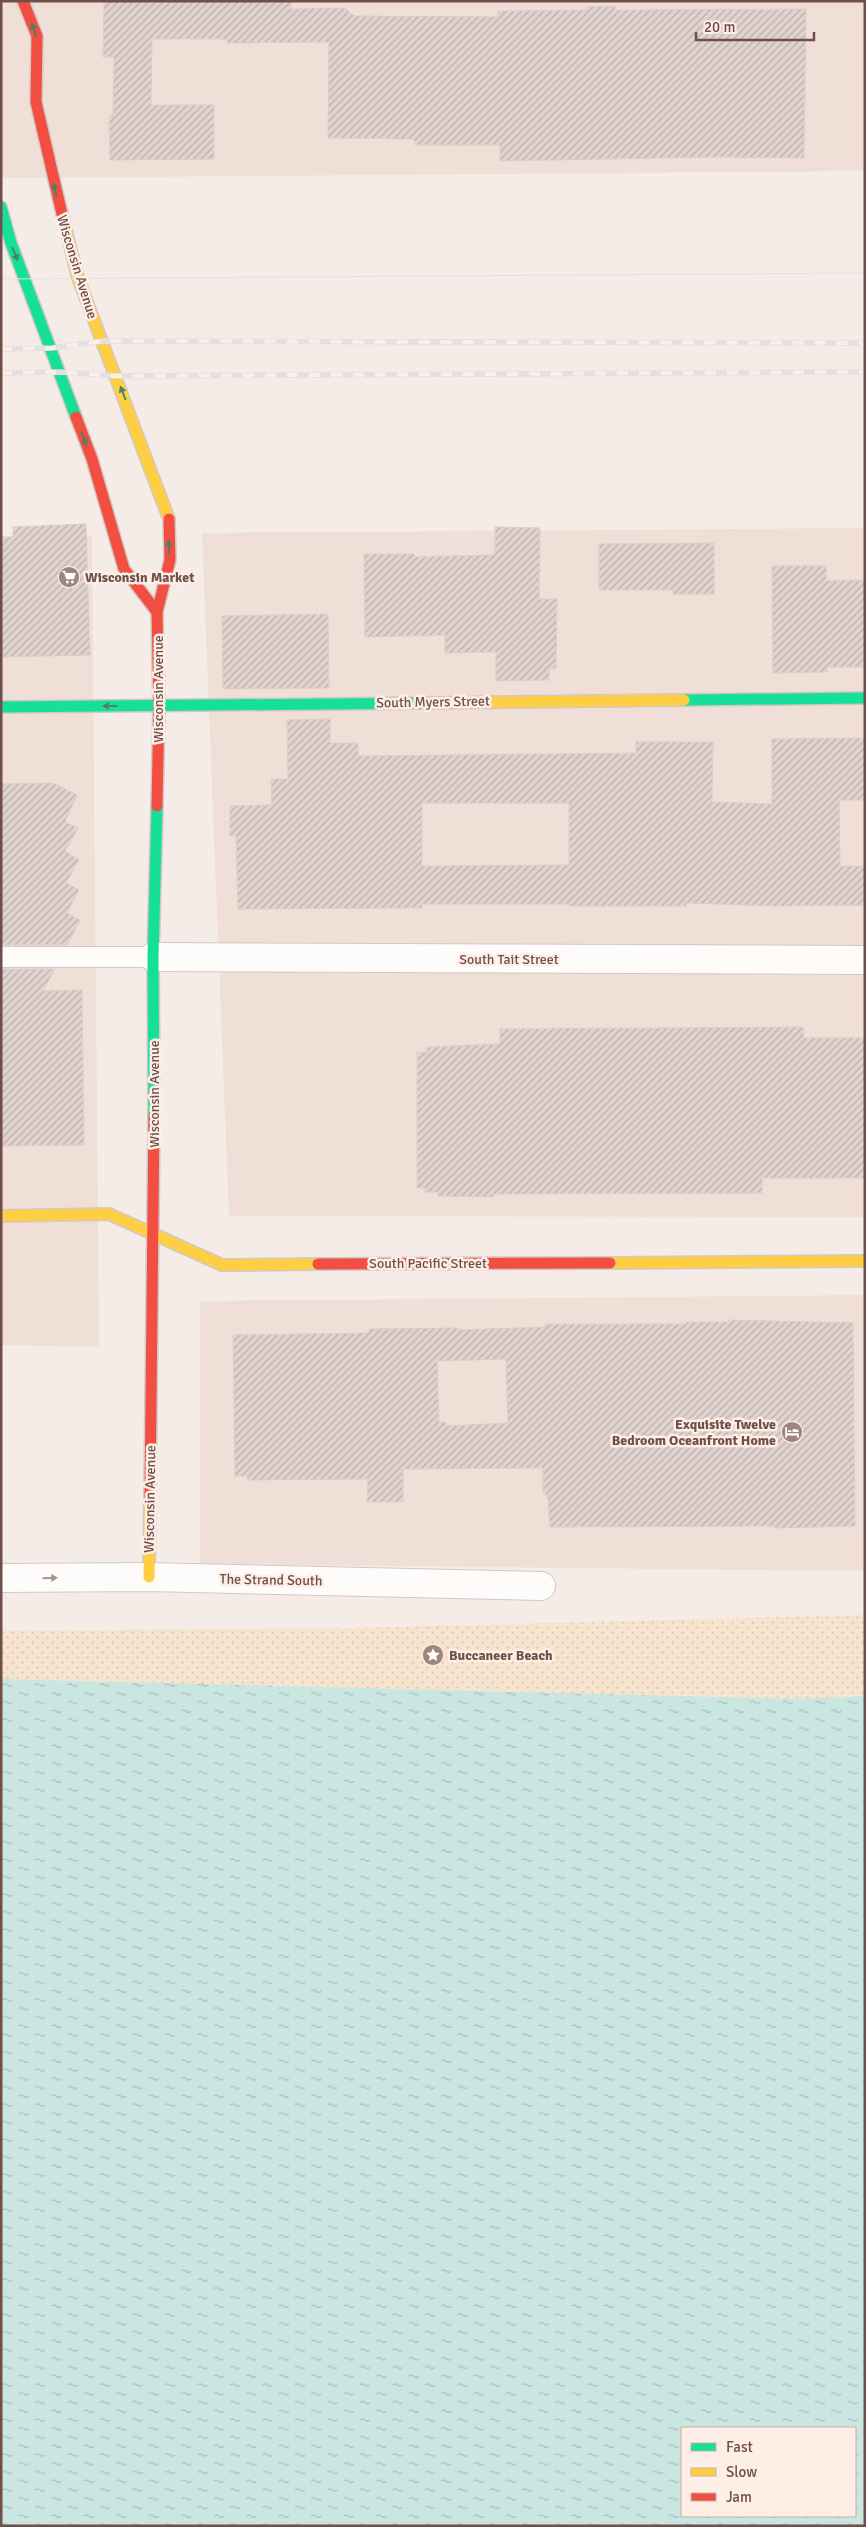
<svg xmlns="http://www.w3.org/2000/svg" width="866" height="2527" viewBox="0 0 866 2527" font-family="Signika,sans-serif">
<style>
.residential{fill:#f0dfd7}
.sand{fill:url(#sand-dots)}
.water{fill:url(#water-ripples);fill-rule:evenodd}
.building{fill:url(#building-hatch);stroke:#ddceca;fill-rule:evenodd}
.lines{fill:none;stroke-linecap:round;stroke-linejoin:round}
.lane-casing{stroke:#d3c8c4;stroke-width:22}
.street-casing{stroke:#d3c8c4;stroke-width:30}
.fast-casing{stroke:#d4c7c4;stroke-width:14}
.slow-casing{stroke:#d4c7c4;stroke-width:14}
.jam-casing{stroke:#d4c7c4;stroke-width:14}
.lane{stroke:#fefcfb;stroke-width:20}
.street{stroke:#fefcfb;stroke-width:28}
.fast{stroke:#16e098;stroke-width:11}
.slow{stroke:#ffcf43;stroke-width:11}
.jam{stroke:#f24e42;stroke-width:11}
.tram{stroke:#e2e0e3;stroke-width:1}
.rail-casing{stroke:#e2e0e3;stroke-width:5.5}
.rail{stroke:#feefe6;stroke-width:4;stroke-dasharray:11;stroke-linecap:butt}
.oneway{fill:#508165}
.oneway2{fill:#a99490}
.labels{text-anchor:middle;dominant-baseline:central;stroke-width:5;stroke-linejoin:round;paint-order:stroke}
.street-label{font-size:14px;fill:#704e49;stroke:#feefe6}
.poi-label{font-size:14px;font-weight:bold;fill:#704e49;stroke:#feefe6;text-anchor:start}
</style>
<defs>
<pattern id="sand-dots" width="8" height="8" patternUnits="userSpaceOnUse" patternTransform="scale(1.25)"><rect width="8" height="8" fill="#f7e4cf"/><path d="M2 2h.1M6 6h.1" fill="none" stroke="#d7c5b3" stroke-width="1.8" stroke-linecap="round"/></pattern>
<pattern id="water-ripples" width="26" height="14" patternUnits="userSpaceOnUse" patternTransform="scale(1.25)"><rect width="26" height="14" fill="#cae6e1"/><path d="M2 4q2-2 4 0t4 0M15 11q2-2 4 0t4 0" fill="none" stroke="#a8bdb8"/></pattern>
<pattern id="building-hatch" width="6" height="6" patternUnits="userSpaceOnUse" patternTransform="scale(1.25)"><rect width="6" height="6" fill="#e1d3cf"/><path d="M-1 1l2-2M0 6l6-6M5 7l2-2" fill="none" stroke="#bbadaa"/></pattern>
</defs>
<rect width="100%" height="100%" fill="#f5ece7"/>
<!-- residential -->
<g class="residential">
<polygon points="1,1 865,1 865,171 1,178"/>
<polygon points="865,528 865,1217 229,1216 202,533"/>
<polygon points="1,536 92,536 99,1347 1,1345"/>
<polygon points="865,1295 865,1571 200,1564 200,1301"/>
</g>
<!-- sand -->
<polygon class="sand" points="865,1615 865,1696 802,1699 1,1679 1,1631 354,1628"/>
<!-- water -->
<path class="water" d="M1 1679 802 1699 865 1696V2526H1ZM682 2428H855V2516H682Z"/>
<!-- building -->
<g class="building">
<polygon points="121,1 291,1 291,9 345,8 354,16 498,17 498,11 586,10 586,7 615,6 615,10 806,9 804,158 717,157 500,161 500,145 415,145 414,139 328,138 329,42 227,43 227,40 221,39 152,39 151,105 214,105 214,159 110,160 109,116 113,115 114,57 103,57 104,2"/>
<polygon points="86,524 90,655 1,657 1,538 13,537 13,527"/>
<polygon points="495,527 540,528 539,599 557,599 556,668 549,669 549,680 496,681 496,652 445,653 445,635 365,637 364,554 414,554 415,557 495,555"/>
<polygon points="714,543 714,594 673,594 673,590 599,590 599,544"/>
<polygon points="772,566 826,566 826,581 865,580 865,667 827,667 827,672 773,673"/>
<polygon points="328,614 329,688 223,689 222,616"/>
<path d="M330 719V743H358V756L636 753V742H713L712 802 772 804V739L865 738V800H839L840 866H865V905L773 906 686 903V906H569V904H422V908L238 909 236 835 230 836V806L272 805 271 779H288L287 720ZM422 803H569V865L422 866Z"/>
<polygon points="53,783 77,795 65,822 78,828 65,851 79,860 66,883 79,890 67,913 80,920 67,945 1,945 1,784"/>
<polygon points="1,969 55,969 43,991 82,990 84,1145 1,1146"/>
<polygon points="803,1027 804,1038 865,1038 865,1178 762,1178 762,1193 493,1194 493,1197 438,1196 439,1192 425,1192 425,1188 417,1188 417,1052 427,1052 427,1047 500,1044 500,1029"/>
<path d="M729 1320 853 1323 855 1526 775 1528V1526L550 1527 548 1500 546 1494H543V1468L403 1469V1502H367L368 1479 248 1480 247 1476H235L233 1335 369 1333V1329L457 1328V1330L545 1327V1324H686V1322H729ZM506 1359 508 1423 446 1426V1422H439L437 1361Z"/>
</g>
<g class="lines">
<!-- lane casing -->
<g class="lane-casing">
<polyline id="lane" points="1,957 153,957"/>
</g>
<!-- street casing -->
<g class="street-casing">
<g id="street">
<polyline points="153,957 865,960"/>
<polyline points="1,1578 149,1577 541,1586"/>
</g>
</g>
<!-- fast casing -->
<g class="fast-casing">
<g id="fast">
<polyline points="1,207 11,243 76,417"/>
<polyline points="684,700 865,698"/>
<polyline points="1,707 430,703"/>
<polyline points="154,1116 153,957 157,806"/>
</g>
</g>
<!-- slow casing -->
<g class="slow-casing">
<g id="slow">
<polyline points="62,214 78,278 169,519"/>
<polyline points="430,703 684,700"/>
<polyline points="1,1216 109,1214 222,1265 318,1264"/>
<polyline points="610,1263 865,1261"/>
<polyline points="149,1577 150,1497"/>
</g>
</g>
<!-- jam casing -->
<g class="jam-casing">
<g id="jam">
<polyline points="23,1 37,36 36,102 62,214"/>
<polyline points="76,417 92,459 124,569 157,612"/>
<polyline points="157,806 159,706 157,612 170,560 169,519"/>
<polyline points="318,1264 610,1263"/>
<polyline points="150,1497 154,1116"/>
</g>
</g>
<!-- lane -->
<use href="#lane" class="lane"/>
<!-- street -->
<use href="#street" class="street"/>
<!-- fast -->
<use href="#fast" class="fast"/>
<!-- slow -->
<use href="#slow" class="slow"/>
<!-- jam -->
<use href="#jam" class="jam"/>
<!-- tram -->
<polyline class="tram" points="1,279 865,273"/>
<!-- rail casing -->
<g class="rail-casing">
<g id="rail">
<polyline points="1,349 52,348 103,341 865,343"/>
<polyline points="1,373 61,372 117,376 865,372"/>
</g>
</g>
<!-- rail -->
<use href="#rail" class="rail"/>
</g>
<!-- one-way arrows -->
<defs><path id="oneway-solid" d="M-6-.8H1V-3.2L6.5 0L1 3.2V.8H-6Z" transform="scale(1.25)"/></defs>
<g class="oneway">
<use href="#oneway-solid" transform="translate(34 30) rotate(-108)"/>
<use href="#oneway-solid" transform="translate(55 190) rotate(-103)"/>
<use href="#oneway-solid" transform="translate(15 254) rotate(68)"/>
<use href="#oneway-solid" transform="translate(123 393) rotate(-111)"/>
<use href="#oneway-solid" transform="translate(84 439) rotate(70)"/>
<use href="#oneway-solid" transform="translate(169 547) rotate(-91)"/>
<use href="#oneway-solid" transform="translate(110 706) rotate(180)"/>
</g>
<use class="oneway2" href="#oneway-solid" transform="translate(50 1578) rotate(-1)"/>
<!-- icons -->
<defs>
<g id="supermarket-disc" transform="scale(1.125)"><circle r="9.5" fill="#9f8580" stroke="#feefe6"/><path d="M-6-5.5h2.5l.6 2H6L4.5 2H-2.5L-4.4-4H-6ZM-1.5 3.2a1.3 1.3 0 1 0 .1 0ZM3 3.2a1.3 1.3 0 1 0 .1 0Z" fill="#fff"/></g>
<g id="hotel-disc" transform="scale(1.125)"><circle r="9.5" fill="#9f8580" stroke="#feefe6"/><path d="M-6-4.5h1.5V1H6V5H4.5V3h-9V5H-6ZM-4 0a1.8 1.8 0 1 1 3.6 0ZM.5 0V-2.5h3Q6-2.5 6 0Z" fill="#fff"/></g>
<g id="sight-disc" transform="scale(1.125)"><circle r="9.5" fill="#9f8580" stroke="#feefe6"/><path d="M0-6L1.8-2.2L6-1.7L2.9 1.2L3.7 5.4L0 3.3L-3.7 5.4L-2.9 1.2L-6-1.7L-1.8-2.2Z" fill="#fff"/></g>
</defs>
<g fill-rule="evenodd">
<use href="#supermarket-disc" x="69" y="577"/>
<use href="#hotel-disc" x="792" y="1432"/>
<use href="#sight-disc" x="433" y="1655"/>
</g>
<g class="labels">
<!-- street labels -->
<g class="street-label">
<text transform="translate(77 267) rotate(73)">Wisconsin Avenue</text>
<text transform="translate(158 689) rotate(-90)">Wisconsin Avenue</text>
<text transform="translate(433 702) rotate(-1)">South Myers Street</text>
<text x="509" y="959">South Tait Street</text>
<text transform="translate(154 1094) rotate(-90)">Wisconsin Avenue</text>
<text x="428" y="1263">South Pacific Street</text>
<text transform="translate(150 1499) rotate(-89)">Wisconsin Avenue</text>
<text transform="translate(271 1580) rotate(1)">The Strand South</text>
</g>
<!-- poi labels -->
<g class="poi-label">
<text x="85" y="577">Wisconsin Market</text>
<text x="776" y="1424" text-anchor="end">Exquisite Twelve<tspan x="776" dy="16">Bedroom Oceanfront Home</tspan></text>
<text x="449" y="1655">Buccaneer Beach</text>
</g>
</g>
<!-- border -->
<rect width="866" height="2527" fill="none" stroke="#704e49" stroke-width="5"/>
<!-- legend -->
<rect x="681" y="2427" width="175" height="90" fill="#feefe6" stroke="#c5afa7"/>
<rect x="691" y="2443" width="25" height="8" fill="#16e098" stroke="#c5afa7"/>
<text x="726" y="2452" font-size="15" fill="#704e49">Fast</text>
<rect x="691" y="2468" width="25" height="8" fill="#ffcf43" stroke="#c5afa7"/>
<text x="726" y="2477" font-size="15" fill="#704e49">Slow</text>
<rect x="691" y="2493" width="25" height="8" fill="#f24e42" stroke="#c5afa7"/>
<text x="726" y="2502" font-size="15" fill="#704e49">Jam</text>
<!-- scale -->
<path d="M696 32v8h118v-8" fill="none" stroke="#704e49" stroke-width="2.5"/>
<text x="704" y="32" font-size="15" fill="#704e49" stroke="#feefe6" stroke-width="4" paint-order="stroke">20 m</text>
</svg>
